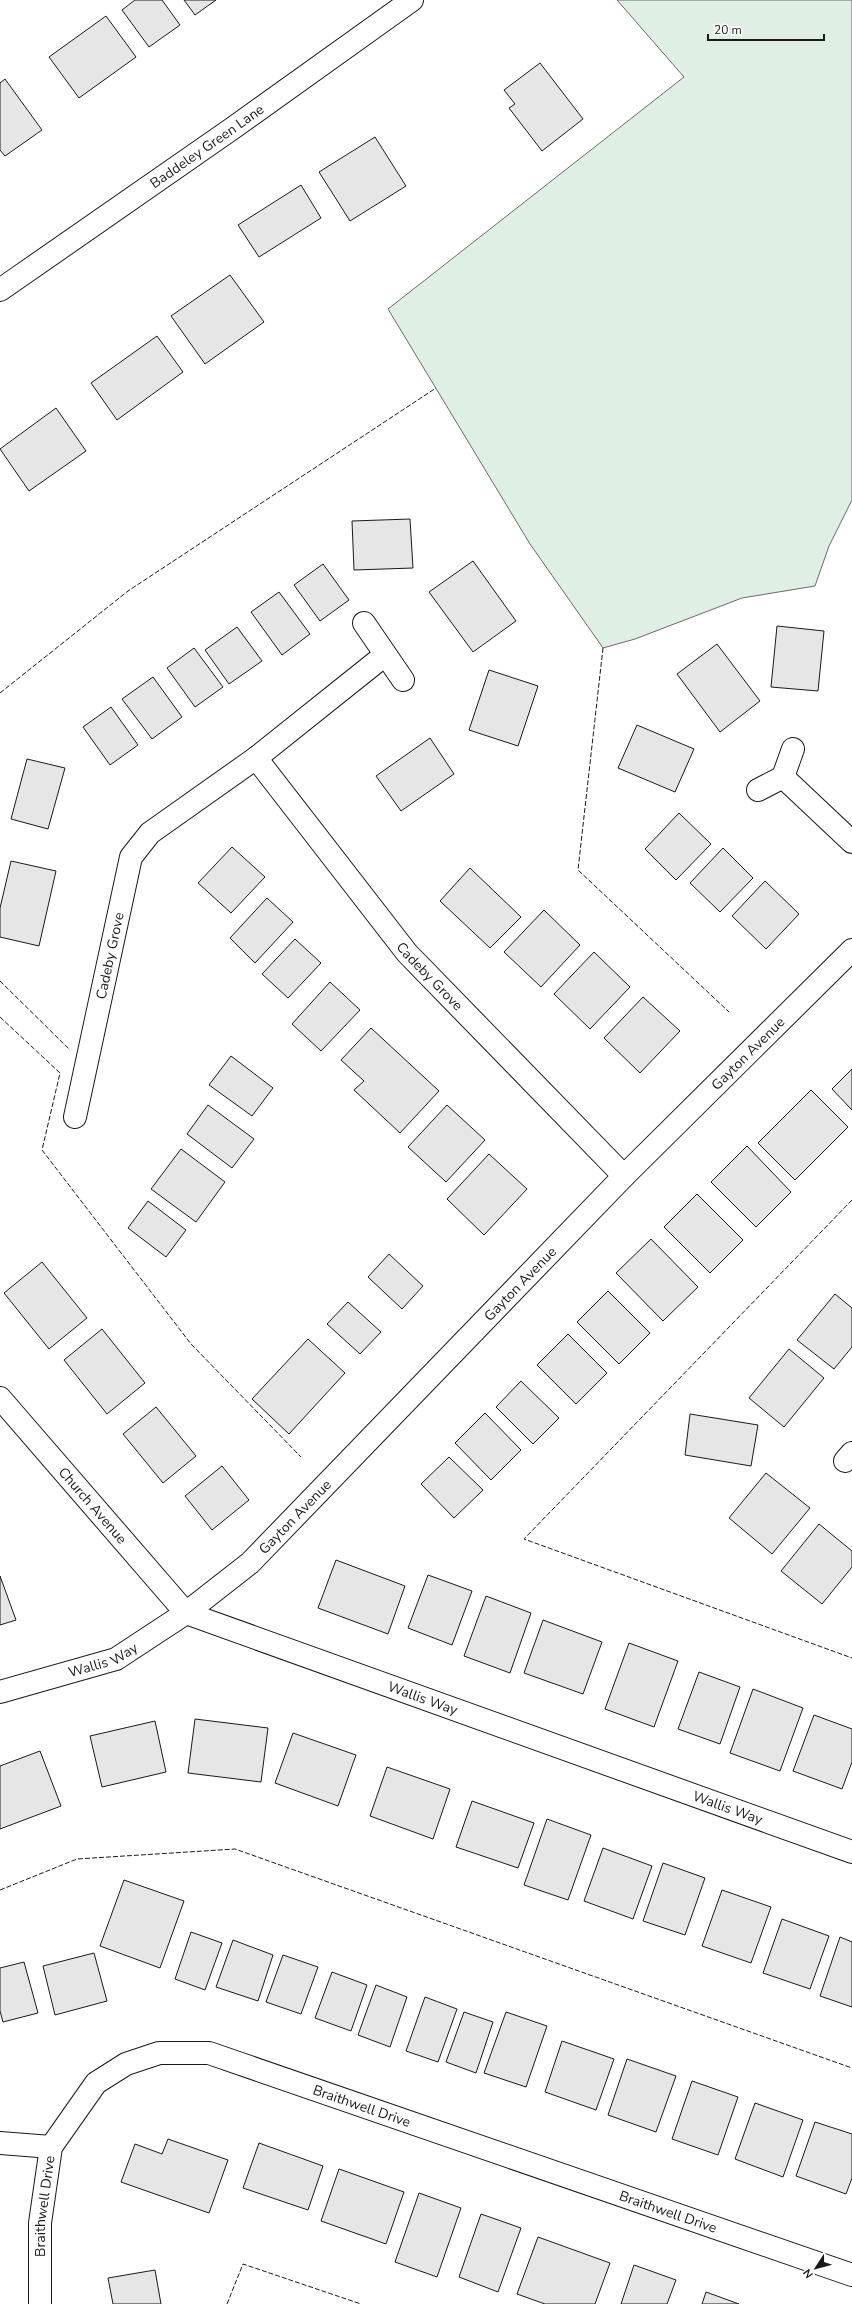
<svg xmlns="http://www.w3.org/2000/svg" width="852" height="2304" viewBox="0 0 852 2304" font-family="'Nunito Sans',sans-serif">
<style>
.green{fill:#e0efe3;stroke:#6a6a6a}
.building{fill:#e6e6e6;stroke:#1a1a1a}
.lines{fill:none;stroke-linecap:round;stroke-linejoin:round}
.street-casing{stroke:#1a1a1a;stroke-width:24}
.primary-casing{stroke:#1a1a1a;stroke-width:24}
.street{stroke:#fff;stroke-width:22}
.primary{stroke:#fff;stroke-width:22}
.fence{stroke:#1a1a1a;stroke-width:1;stroke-dasharray:5 2;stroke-linecap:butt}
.labels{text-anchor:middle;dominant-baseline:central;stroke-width:3;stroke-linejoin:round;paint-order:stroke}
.street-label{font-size:14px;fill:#1a1a1a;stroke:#fff}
</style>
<rect width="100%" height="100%" fill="#fff"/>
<!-- green -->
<polygon class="green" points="617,0 852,0 852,500 829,546 815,586 742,598 635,639 603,648 530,544 388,309 684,77"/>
<!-- building -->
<g class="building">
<polygon points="135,0 162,0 180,25 149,47 122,10"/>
<polygon points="184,0 216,0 195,15"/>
<polygon points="106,16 136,57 79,98 49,57"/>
<polygon points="540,63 583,119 542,151 509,108 515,104 504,90"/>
<polygon points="5,79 42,130 5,156 0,150 0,83"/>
<polygon points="375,137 406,186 350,221 319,172"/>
<polygon points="301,185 321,218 259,257 238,225"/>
<polygon points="230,275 264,322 205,364 171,316"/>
<polygon points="157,336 183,372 117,420 91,383"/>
<polygon points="56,408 86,451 29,491 0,449"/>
<polygon points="410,519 413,568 354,570 352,521"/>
<polygon points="473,561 516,621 473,652 429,592"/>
<polygon points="323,564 349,600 320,621 294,585"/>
<polygon points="279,592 310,634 282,655 251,612"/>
<polygon points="777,626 824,631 818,691 771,687"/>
<polygon points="237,627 262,661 229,684 205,650"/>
<polygon points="717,644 760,701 720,732 677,674"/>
<polygon points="194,648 223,687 195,707 167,668"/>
<polygon points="489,670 538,686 518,746 469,730"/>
<polygon points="153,677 182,717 152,739 122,699"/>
<polygon points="111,707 138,745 110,765 83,727"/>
<polygon points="637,725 694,749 675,792 618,768"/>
<polygon points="430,738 454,774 401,811 376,776"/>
<polygon points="27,759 65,768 48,829 11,819"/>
<polygon points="679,813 711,844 676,880 645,849"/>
<polygon points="232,847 265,877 231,913 198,883"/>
<polygon points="723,848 753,878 720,912 690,883"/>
<polygon points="11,861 56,871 39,946 0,937 0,908"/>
<polygon points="470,868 521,917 490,948 440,901"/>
<polygon points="765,881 799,914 766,949 732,916"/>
<polygon points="267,898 293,922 255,963 230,938"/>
<polygon points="544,910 580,945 541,987 504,952"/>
<polygon points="295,939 321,963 288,998 262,974"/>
<polygon points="594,952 630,987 590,1029 554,994"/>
<polygon points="330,982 360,1010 321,1051 292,1024"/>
<polygon points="643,997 680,1031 640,1073 604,1038"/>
<polygon points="371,1028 439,1091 400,1133 354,1090 364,1081 341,1060"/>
<polygon points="231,1056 273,1088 252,1116 209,1085"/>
<polygon points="852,1069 852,1110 832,1089"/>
<polygon points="811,1090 848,1127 795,1180 758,1143"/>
<polygon points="208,1105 254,1139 232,1168 187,1134"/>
<polygon points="447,1105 485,1140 446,1182 408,1147"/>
<polygon points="747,1146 791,1192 756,1227 711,1182"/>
<polygon points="181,1149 225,1182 196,1222 151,1189"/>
<polygon points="489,1154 527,1189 484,1235 447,1199"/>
<polygon points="697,1194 743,1240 710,1273 664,1227"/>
<polygon points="148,1201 186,1230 166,1257 128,1228"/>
<polygon points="651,1239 698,1287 663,1321 616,1273"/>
<polygon points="389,1254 423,1286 402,1309 368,1277"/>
<polygon points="42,1262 87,1318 49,1349 4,1293"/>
<polygon points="608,1291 650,1333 619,1364 577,1322"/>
<polygon points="835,1294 852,1308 852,1347 834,1369 797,1340"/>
<polygon points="348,1302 381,1332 360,1354 327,1324"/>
<polygon points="102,1329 145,1383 107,1414 64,1360"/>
<polygon points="568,1334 607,1373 576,1404 537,1365"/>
<polygon points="308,1339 345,1373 289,1434 252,1399"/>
<polygon points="789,1349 824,1378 784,1427 749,1398"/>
<polygon points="521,1381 559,1418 533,1444 496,1407"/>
<polygon points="156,1407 196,1456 163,1483 123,1434"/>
<polygon points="485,1413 521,1450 491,1480 455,1443"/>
<polygon points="690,1414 758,1425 751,1466 685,1455"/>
<polygon points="449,1457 483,1490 454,1518 421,1484"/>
<polygon points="222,1466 249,1500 212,1530 185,1496"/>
<polygon points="766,1473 810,1508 772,1554 729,1518"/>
<polygon points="819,1524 852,1551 852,1567 822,1604 781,1571"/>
<polygon points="336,1560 405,1586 388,1634 318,1608"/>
<polygon points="428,1575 472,1591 452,1645 408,1628"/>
<polygon points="0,1576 16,1620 0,1625"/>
<polygon points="486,1596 531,1613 510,1673 464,1656"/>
<polygon points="543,1620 602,1642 583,1694 524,1673"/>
<polygon points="629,1643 678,1661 654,1727 605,1709"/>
<polygon points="699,1672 740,1687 720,1744 678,1729"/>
<polygon points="753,1689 803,1708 780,1771 730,1753"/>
<polygon points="814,1715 852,1729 852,1762 842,1789 793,1771"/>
<polygon points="195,1719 268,1728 261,1782 188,1773"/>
<polygon points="155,1721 166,1772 102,1787 90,1736"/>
<polygon points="293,1733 356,1755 338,1806 275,1783"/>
<polygon points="40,1751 61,1806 0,1829 0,1766"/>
<polygon points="387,1767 450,1789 433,1839 370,1816"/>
<polygon points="472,1801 534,1823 518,1868 456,1847"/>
<polygon points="547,1819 591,1835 568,1900 524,1885"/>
<polygon points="603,1848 652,1866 633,1919 584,1901"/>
<polygon points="663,1863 705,1878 685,1935 643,1921"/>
<polygon points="124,1880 184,1901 160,1968 100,1946"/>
<polygon points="722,1890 771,1907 751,1963 702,1946"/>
<polygon points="782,1919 829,1936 810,1989 763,1973"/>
<polygon points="191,1932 222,1943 205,1990 175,1979"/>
<polygon points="840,1937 852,1942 852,2007 820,1996"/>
<polygon points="233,1940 273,1955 258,2001 216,1987"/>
<polygon points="94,1953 107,2001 55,2015 43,1966"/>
<polygon points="283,1955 318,1967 301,2014 266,2002"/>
<polygon points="24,1962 38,2013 3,2022 0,2011 0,1968"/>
<polygon points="332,1972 367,1985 351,2031 315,2018"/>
<polygon points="376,1985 407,1997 390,2047 358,2035"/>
<polygon points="425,1997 457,2009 438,2062 406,2051"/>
<polygon points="464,2012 493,2022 476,2073 446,2062"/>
<polygon points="506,2012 547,2026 526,2087 484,2073"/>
<polygon points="562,2041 614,2059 596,2110 545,2092"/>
<polygon points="627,2059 676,2076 656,2132 608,2115"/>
<polygon points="692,2081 738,2097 718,2155 672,2139"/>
<polygon points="755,2103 803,2120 783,2177 735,2159"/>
<polygon points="815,2122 852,2134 852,2178 846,2194 796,2176"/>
<polygon points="168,2139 228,2160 209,2213 121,2182 135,2144 162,2154"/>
<polygon points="259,2143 323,2166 308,2210 243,2188"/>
<polygon points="339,2169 404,2192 386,2244 321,2221"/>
<polygon points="419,2193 461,2208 437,2277 395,2262"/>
<polygon points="481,2214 521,2228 498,2292 459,2277"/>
<polygon points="538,2237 610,2263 595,2304 545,2304 517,2294"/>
<polygon points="634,2265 676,2280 667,2304 621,2304"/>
<polygon points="155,2270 161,2304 113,2304 108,2278"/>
<polygon points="706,2292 739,2304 702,2304"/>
</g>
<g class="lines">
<!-- street casing -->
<g class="street-casing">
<g id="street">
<polyline points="364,623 403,680"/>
<path id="s1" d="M256 758 407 953 624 1176"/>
<polyline points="783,777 852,842"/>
<polyline points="758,790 783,777 793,749"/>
<path id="s2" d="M75 1117 131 857 150 833 256 758 385 655"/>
<path id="s3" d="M0 1398 186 1613 250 1563 624 1176 852 950"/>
<polyline points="845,1461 852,1453"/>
<path id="s4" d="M0 1692 116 1659 186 1613 852 1852"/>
<polyline points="0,2143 51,2147"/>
<path id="s5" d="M40 2304V2223L51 2147 96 2083 126 2064 159 2053H209L852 2275"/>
</g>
</g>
<!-- primary casing -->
<g class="primary-casing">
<g id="primary">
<path id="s6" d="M0 290 233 128 412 0"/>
</g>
</g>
<!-- street -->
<use href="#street" class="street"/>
<!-- primary -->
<use href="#primary" class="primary"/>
<!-- fence -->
<g class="fence">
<polyline points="603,648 578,870 729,1012"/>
<polyline points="0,693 128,591 436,388"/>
<polyline points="0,981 70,1050"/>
<polyline points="0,1017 60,1073 42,1150 191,1344 301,1457"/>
<polyline points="852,1200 524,1539 852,1658"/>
<polyline points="0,1890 77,1859 235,1849 852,2068"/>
<polyline points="227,2304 243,2264 361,2304"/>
</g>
</g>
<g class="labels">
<!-- street labels -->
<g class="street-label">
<text stroke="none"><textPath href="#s6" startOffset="252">Baddeley Green Lane</textPath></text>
<text stroke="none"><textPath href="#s2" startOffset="165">Cadeby Grove</textPath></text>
<text stroke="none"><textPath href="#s1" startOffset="279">Cadeby Grove</textPath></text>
<text stroke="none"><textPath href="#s3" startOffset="1078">Gayton Avenue</textPath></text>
<text stroke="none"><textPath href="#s3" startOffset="754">Gayton Avenue</textPath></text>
<text stroke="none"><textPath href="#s3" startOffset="142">Church Avenue</textPath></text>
<text stroke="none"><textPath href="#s3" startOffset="430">Gayton Avenue</textPath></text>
<text stroke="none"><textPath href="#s4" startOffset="108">Wallis Way</textPath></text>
<text stroke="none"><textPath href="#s4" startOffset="456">Wallis Way</textPath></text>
<text stroke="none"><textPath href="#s4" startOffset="780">Wallis Way</textPath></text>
<text stroke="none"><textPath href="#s5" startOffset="518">Braithwell Drive</textPath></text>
<text stroke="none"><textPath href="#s5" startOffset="98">Braithwell Drive</textPath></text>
<text stroke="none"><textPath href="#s5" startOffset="842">Braithwell Drive</textPath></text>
</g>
</g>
<!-- north arrow -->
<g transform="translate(816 2268) rotate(234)" stroke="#ffffff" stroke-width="3" paint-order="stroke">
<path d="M0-3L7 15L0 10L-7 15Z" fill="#1a1a1a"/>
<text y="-6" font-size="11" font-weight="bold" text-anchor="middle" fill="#1a1a1a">N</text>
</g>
<!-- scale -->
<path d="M708 34v6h116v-6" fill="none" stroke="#1a1a1a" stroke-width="2"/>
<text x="714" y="34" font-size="12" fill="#1a1a1a" stroke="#ffffff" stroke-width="3" paint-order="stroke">20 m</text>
</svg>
